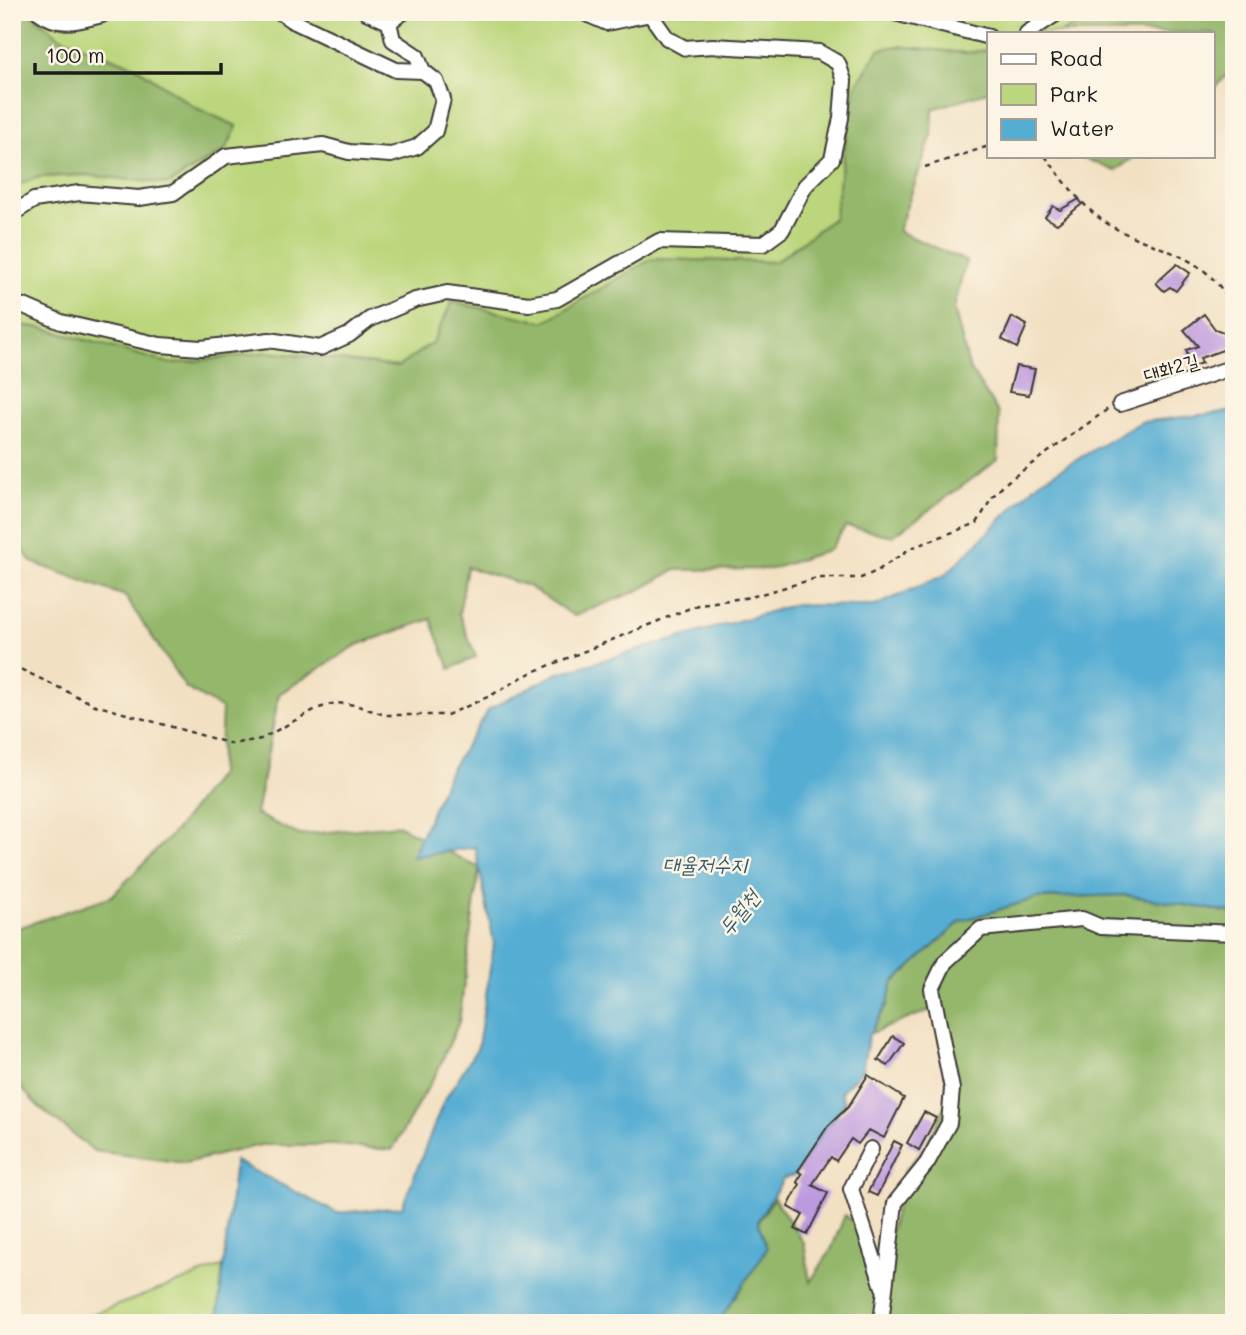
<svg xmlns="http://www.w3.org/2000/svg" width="1246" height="1335" viewBox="0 0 1246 1335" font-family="Mali,'Poor Story',sans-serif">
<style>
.green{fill:#bbd67c;stroke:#6c794c;stroke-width:2}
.forest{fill:#94b76c;stroke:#586a44;stroke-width:2}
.water{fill:#56add3;stroke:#396478;stroke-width:2}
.building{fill:#bd99df}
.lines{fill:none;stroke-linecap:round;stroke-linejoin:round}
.minor-casing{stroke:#3c3935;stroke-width:18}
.path{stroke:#3c3935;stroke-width:2.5;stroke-dasharray:5 5;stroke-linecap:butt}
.minor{stroke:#fff;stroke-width:14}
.labels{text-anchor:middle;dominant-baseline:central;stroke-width:5;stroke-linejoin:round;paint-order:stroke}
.street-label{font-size:19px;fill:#1c1c1c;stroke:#fcf5e5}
.water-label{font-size:21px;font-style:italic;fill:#365d6e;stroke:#fcf5e5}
</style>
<rect width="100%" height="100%" fill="#fcf5e5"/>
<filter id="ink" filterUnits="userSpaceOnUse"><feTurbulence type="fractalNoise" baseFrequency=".0143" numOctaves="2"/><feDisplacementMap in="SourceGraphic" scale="14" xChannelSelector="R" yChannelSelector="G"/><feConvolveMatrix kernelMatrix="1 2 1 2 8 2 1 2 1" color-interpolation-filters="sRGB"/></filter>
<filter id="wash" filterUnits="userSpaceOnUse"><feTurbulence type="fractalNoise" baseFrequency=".00686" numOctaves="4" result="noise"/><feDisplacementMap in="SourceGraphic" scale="28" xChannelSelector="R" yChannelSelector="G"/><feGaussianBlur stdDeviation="1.57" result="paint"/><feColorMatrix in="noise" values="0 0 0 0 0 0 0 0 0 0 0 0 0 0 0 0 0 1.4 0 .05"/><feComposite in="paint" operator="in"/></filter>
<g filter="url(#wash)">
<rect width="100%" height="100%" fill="#f2e0c2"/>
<!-- green -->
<g class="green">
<polygon points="29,12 1097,12 1061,33 989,33 989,50 965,53 897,46 855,87 834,218 775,262 652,259 544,322 452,302 433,342 398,367 269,352 171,364 42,328 12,324 12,187 39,177 86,175 169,184 226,149 237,127 196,108 136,67 60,37"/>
<polygon points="223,1266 217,1323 69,1323"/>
</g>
<!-- forest -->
<g class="forest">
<polygon points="12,12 29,12 60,37 136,67 196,108 237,126 226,149 169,184 86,175 39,177 12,187"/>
<polygon points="1097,12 1234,12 1234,68 1213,89 1213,33 1061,33"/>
<polygon points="897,46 965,53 989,50 989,91 933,109 932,135 898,231 966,261 954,308 969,367 999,414 998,460 893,536 846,526 829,550 772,569 675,570 637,591 574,616 528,586 467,567 459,614 476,657 450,669 431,619 357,645 279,694 256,814 299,835 398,825 479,868 459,1022 438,1070 392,1150 335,1145 260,1145 185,1163 94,1151 38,1106 12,1078 12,930 112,896 176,830 219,774 222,709 186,688 125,596 31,562 12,533 12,324 42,328 171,364 269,352 398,367 433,342 452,302 544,322 652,259 775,262 834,218 851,104 855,87 879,50"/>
<polygon points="1080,156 1135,156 1115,171"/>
<polygon points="1125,895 1234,913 1234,1323 718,1323 758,1222 774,1198 804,1243 810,1282 831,1250 845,1215 857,1225 879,1278 905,1170 927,1145 943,1110 956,1071 941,1006 869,1034 887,1005 893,983 961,921 1037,898"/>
</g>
<!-- water -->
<polygon class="water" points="1234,411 1234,913 1125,895 1037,898 961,921 893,983 887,1005 869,1034 862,1070 841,1092 845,1102 794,1176 783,1179 758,1221 767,1249 718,1323 217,1323 235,1161 337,1213 402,1207 443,1103 478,1047 494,943 475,847 412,857 449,772 489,709 556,674 793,605 875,606 945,575 1039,482 1141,422"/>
<g id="blocks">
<!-- building -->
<g class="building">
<polygon points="1079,199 1082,204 1057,224 1045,217 1053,206 1060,210"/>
<polygon points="1177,264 1190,273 1176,291 1170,287 1164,291 1156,283"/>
<polygon points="1204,314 1215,329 1234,336 1234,346 1200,358 1202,363 1191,367 1186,350 1198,346 1184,330"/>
<polygon points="1012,317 1027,325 1017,348 1002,339"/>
<polygon points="1016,366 1035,369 1029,395 1009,392"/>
<polygon points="893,1036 904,1043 888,1066 878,1060"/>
<polygon points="868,1075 904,1098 884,1138 869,1130 858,1144 851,1139 836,1161 831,1157 812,1185 828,1193 807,1235 795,1229 803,1215 788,1207 800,1184 797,1182 802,1174 798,1171 828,1126 848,1107"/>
<polygon points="924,1112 936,1118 919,1150 907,1143"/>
<polygon points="894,1141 902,1145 877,1196 868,1192"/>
</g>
</g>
</g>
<g filter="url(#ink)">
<use href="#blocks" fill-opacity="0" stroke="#3c3935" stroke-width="2"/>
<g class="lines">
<!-- minor casing -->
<g class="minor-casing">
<g id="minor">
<path d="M39 12C60 28 78 21 102 15L103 12"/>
<polyline points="280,12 291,20 396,70 423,71"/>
<polyline points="366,12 389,22"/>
<polyline points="582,12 607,23 656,13"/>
<polyline points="891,12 989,37"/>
<polyline points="1027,33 1059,12"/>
<polyline points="12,214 34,200 79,193 139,198 173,193 226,156 323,145 349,152 391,155 417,147 435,131 443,99 436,81 423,71 417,56 393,40 389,22 404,12"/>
<polyline points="12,305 24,306 61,322 160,345 201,348 269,340 320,348 349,335 370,319 415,300 447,293 529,304 557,299 659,241 763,244 782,230 805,186 832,159 841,118 844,81 838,63 819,52 713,46 685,48 667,38 650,14"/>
<polyline points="1120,404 1234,367"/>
<polyline points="871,1149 851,1189 883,1287"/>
<polyline points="881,1323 895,1203 927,1163 949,1123 952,1089 932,989 945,962 981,929 1082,919 1101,927 1234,933"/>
</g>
</g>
<!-- path -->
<g class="path">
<path d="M1045 156C1062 178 1079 203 1102 220 1135 244 1182 248 1211 277 1220 285 1227 297 1234 307"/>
<polyline points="925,167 989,146"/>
<polyline points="12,665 95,705 232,744 261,739 316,709 335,703 355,705 385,715 447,715 490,696 526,675 700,604 751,597 817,578 861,578 877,571 911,548 977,523 993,496 1008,481 1108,409"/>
</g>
<!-- minor -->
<use href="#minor" class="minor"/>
</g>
</g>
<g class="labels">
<!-- street labels -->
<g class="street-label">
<text transform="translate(1171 367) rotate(-16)">대화2길</text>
</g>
<!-- water labels -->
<g class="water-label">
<text x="705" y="863">대율저수지</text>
<text transform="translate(738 912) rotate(-51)">두월천</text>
</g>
</g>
<!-- margin -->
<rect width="1246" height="1335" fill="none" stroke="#fcf5e5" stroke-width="42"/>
<!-- legend -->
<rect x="987" y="32" width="228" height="126" fill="#fcf5e5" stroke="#a29e95" stroke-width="2"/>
<rect x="1001" y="54" width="35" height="10" fill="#ffffff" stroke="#a29e95" stroke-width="2"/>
<text x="1050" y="66" font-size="21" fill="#1c1c1c">Road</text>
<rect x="1001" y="84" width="35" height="21" fill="#bbd67c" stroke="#a29e95" stroke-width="2"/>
<text x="1050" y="102" font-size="21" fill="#1c1c1c">Park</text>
<rect x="1001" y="119" width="35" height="21" fill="#56add3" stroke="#a29e95" stroke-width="2"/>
<text x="1050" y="136" font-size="21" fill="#1c1c1c">Water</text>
<!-- scale -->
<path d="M35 63v10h186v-10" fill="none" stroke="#1c1c1c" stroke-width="3.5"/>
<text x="46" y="63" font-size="21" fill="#1c1c1c" stroke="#fcf5e5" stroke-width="5" paint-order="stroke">100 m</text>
</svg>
